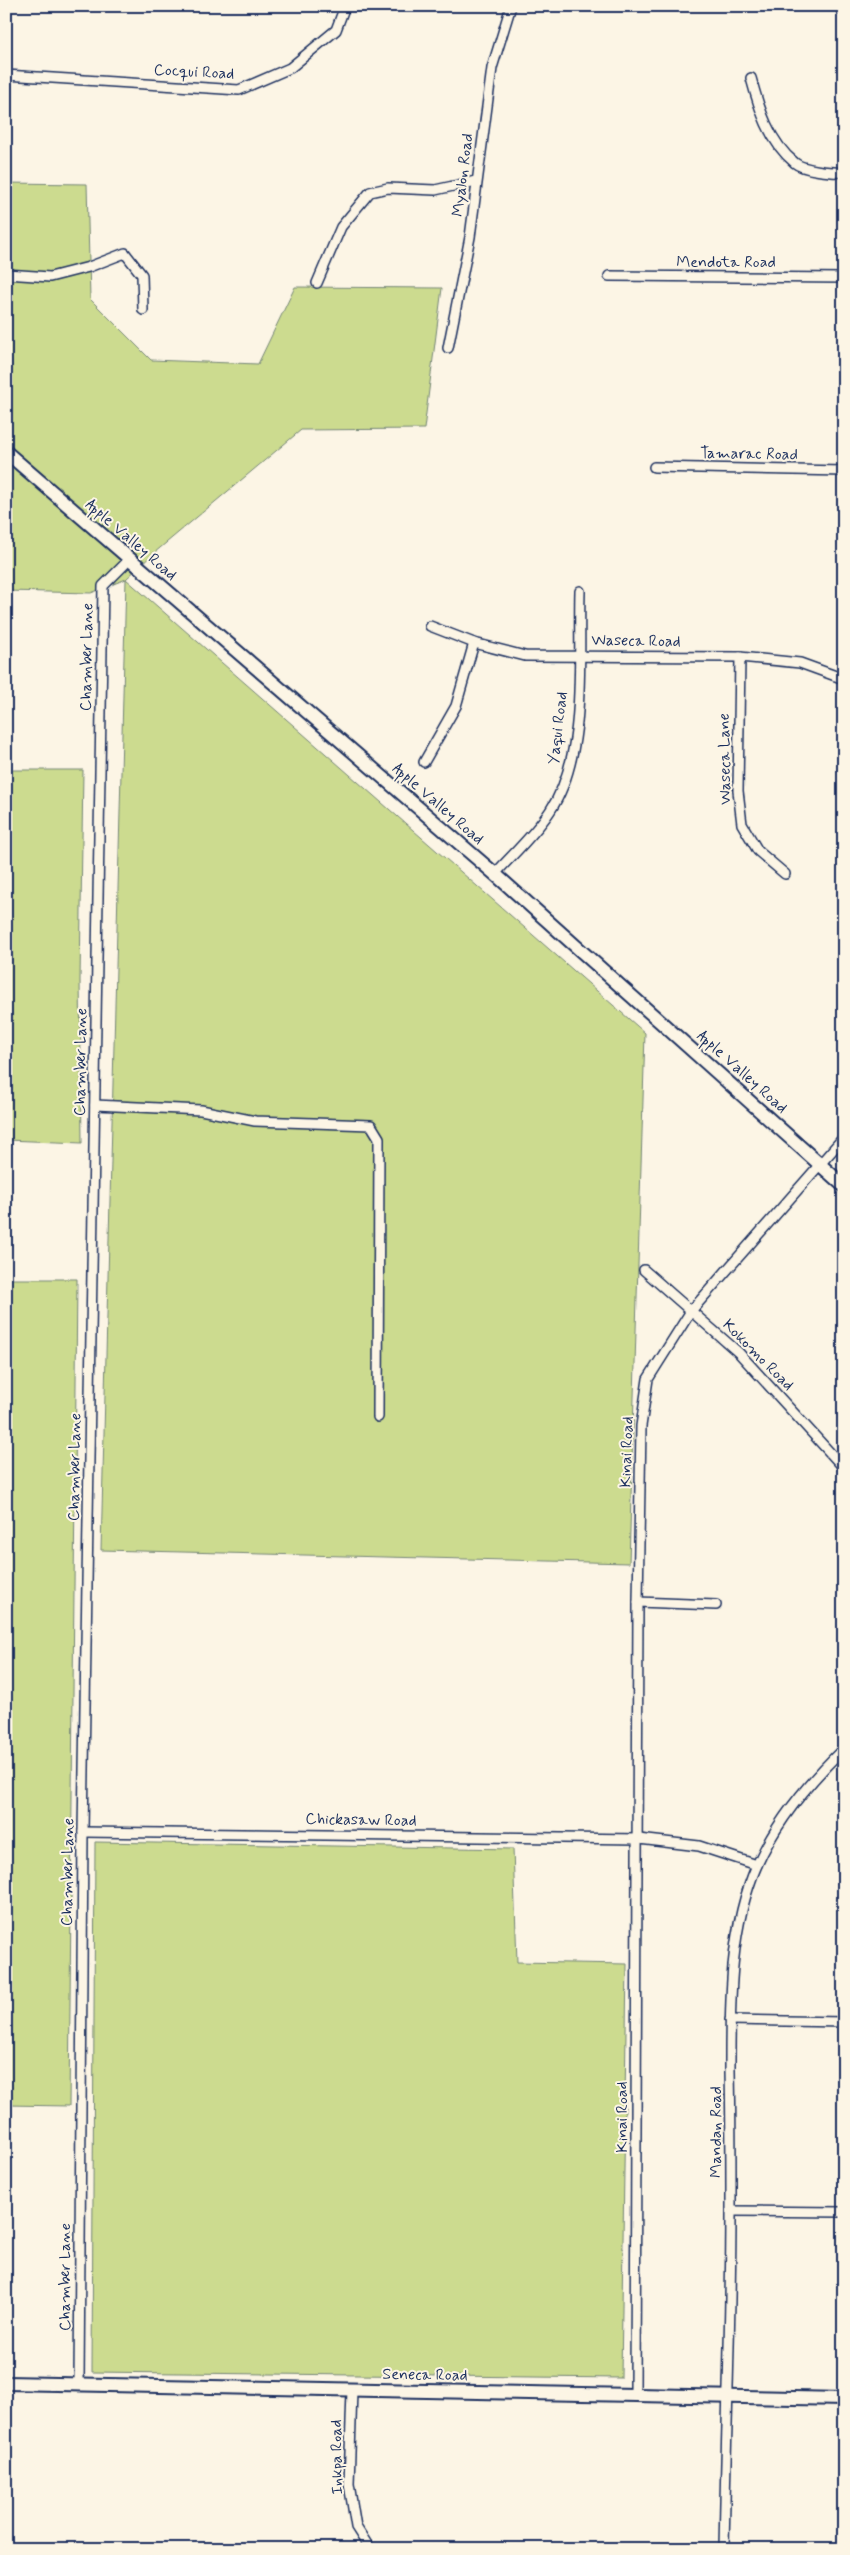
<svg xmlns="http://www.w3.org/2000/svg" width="850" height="2555" viewBox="0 0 850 2555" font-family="Mynerve,sans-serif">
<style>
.green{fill:#ccdb8f;stroke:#748576}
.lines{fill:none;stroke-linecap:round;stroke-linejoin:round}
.street-casing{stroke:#1b2f5e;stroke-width:12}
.secondary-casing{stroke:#1b2f5e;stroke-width:16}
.street{stroke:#fcf5e5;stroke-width:9}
.secondary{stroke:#fcf5e5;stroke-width:12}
.labels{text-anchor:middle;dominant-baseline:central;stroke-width:4;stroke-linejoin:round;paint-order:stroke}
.street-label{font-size:16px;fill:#1b2f5e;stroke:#fcf5e5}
</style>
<rect width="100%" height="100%" fill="#fcf5e5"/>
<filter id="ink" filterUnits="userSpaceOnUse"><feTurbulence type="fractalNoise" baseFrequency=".02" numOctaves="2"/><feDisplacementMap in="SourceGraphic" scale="10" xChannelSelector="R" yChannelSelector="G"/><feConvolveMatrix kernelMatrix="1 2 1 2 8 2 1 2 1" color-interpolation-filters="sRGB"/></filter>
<g filter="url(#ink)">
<!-- green -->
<g class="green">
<polygon points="6,183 87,184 90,299 151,360 258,364 295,287 442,288 424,429 301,430 154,553 126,579 645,1033 629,1563 101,1550 126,579 91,593 6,591"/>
<polygon points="6,770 83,770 80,980 82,1143 6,1140"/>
<polygon points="6,1279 77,1279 69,2106 6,2105"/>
<polygon points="95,1842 513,1849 517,1962 627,1964 621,2378 92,2372"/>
</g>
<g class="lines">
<!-- street casing -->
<g class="street-casing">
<g id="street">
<polyline points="836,6 844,11"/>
<polyline points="6,75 239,90 290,68 336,30 345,6"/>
<path d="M751 78C759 108 769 142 795 163 803 170 833 173 844 172"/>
<polyline points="6,274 50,277 89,267 125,253 142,275 143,310"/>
<polyline points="609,276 844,278"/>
<polyline points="317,283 341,227 370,192 388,188 435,190 476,181"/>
<polyline points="448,348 470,237 492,68 511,6"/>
<polyline points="654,467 844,471"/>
<polyline points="430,626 474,643 525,656 740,657 800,663 844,679"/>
<polyline points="740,657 738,791 742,824 758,851 785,874"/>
<polyline points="424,762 456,706 474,643"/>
<path d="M495 874C513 854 535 834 550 811 588 755 578 657 580 591"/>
<polyline points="95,1105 201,1110 255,1121 371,1125 379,1138 378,1417"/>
<polyline points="644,1270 739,1353 844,1468"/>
<polyline points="638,1602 716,1605"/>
<polyline points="83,1832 639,1839 699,1846 757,1865"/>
<polyline points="730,2020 844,2022"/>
<polyline points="731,2211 844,2212"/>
<polyline points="79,2384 83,1832 103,586 129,560"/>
<polyline points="352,2390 349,2484 356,2527 370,2549"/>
<polyline points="635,2395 638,1602 641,1426 648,1379 691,1311 844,1137"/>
<path d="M724 2549C726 2436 731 2322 731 2209 731 2163 731 2117 730 2071 730 2002 729 1929 757 1865 777 1820 809 1782 844 1748"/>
</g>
</g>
<!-- secondary casing -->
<g class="secondary-casing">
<g id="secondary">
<polyline points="6,452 495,874 844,1186"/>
<polyline points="6,2383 844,2399"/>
</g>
</g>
<!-- street -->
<use href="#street" class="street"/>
<!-- secondary -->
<use href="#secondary" class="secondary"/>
</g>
</g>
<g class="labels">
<!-- street labels -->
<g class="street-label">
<text transform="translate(194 72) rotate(3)">Cocqui Road</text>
<text transform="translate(463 175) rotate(-83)">Myalon Road</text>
<text x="726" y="262">Mendota Road</text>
<text transform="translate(749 454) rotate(1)">Tamarac Road</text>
<text transform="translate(131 540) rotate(41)">Apple Valley Road</text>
<text transform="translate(636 641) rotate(1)">Waseca Road</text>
<text transform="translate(87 657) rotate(-89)">Chamber Lane</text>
<text transform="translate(558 728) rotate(-83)">Yaqui Road</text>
<text transform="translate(725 759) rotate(-91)">Waseca Lane</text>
<text transform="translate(438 804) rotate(41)">Apple Valley Road</text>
<text transform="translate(81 1062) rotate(-89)">Chamber Lane</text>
<text transform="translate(742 1072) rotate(42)">Apple Valley Road</text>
<text transform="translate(758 1355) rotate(45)">Kokomo Road</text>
<text transform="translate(627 1452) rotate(-88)">Kinai Road</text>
<text transform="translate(75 1467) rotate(-89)">Chamber Lane</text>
<text transform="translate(361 1820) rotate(1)">Chickasaw Road</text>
<text transform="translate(68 1872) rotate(-89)">Chamber Lane</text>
<text transform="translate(622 2117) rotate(-90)">Kinai Road</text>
<text transform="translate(716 2132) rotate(-90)">Mandan Road</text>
<text transform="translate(65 2277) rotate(-90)">Chamber Lane</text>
<text transform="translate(425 2375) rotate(1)">Seneca Road</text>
<text transform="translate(337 2457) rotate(-91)">Inkpa Road</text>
</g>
</g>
<!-- margin -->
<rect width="850" height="2555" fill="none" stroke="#fcf5e5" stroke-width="25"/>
<rect x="12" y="12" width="825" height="2530" fill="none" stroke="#1b2f5e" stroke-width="2" filter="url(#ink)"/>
</svg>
